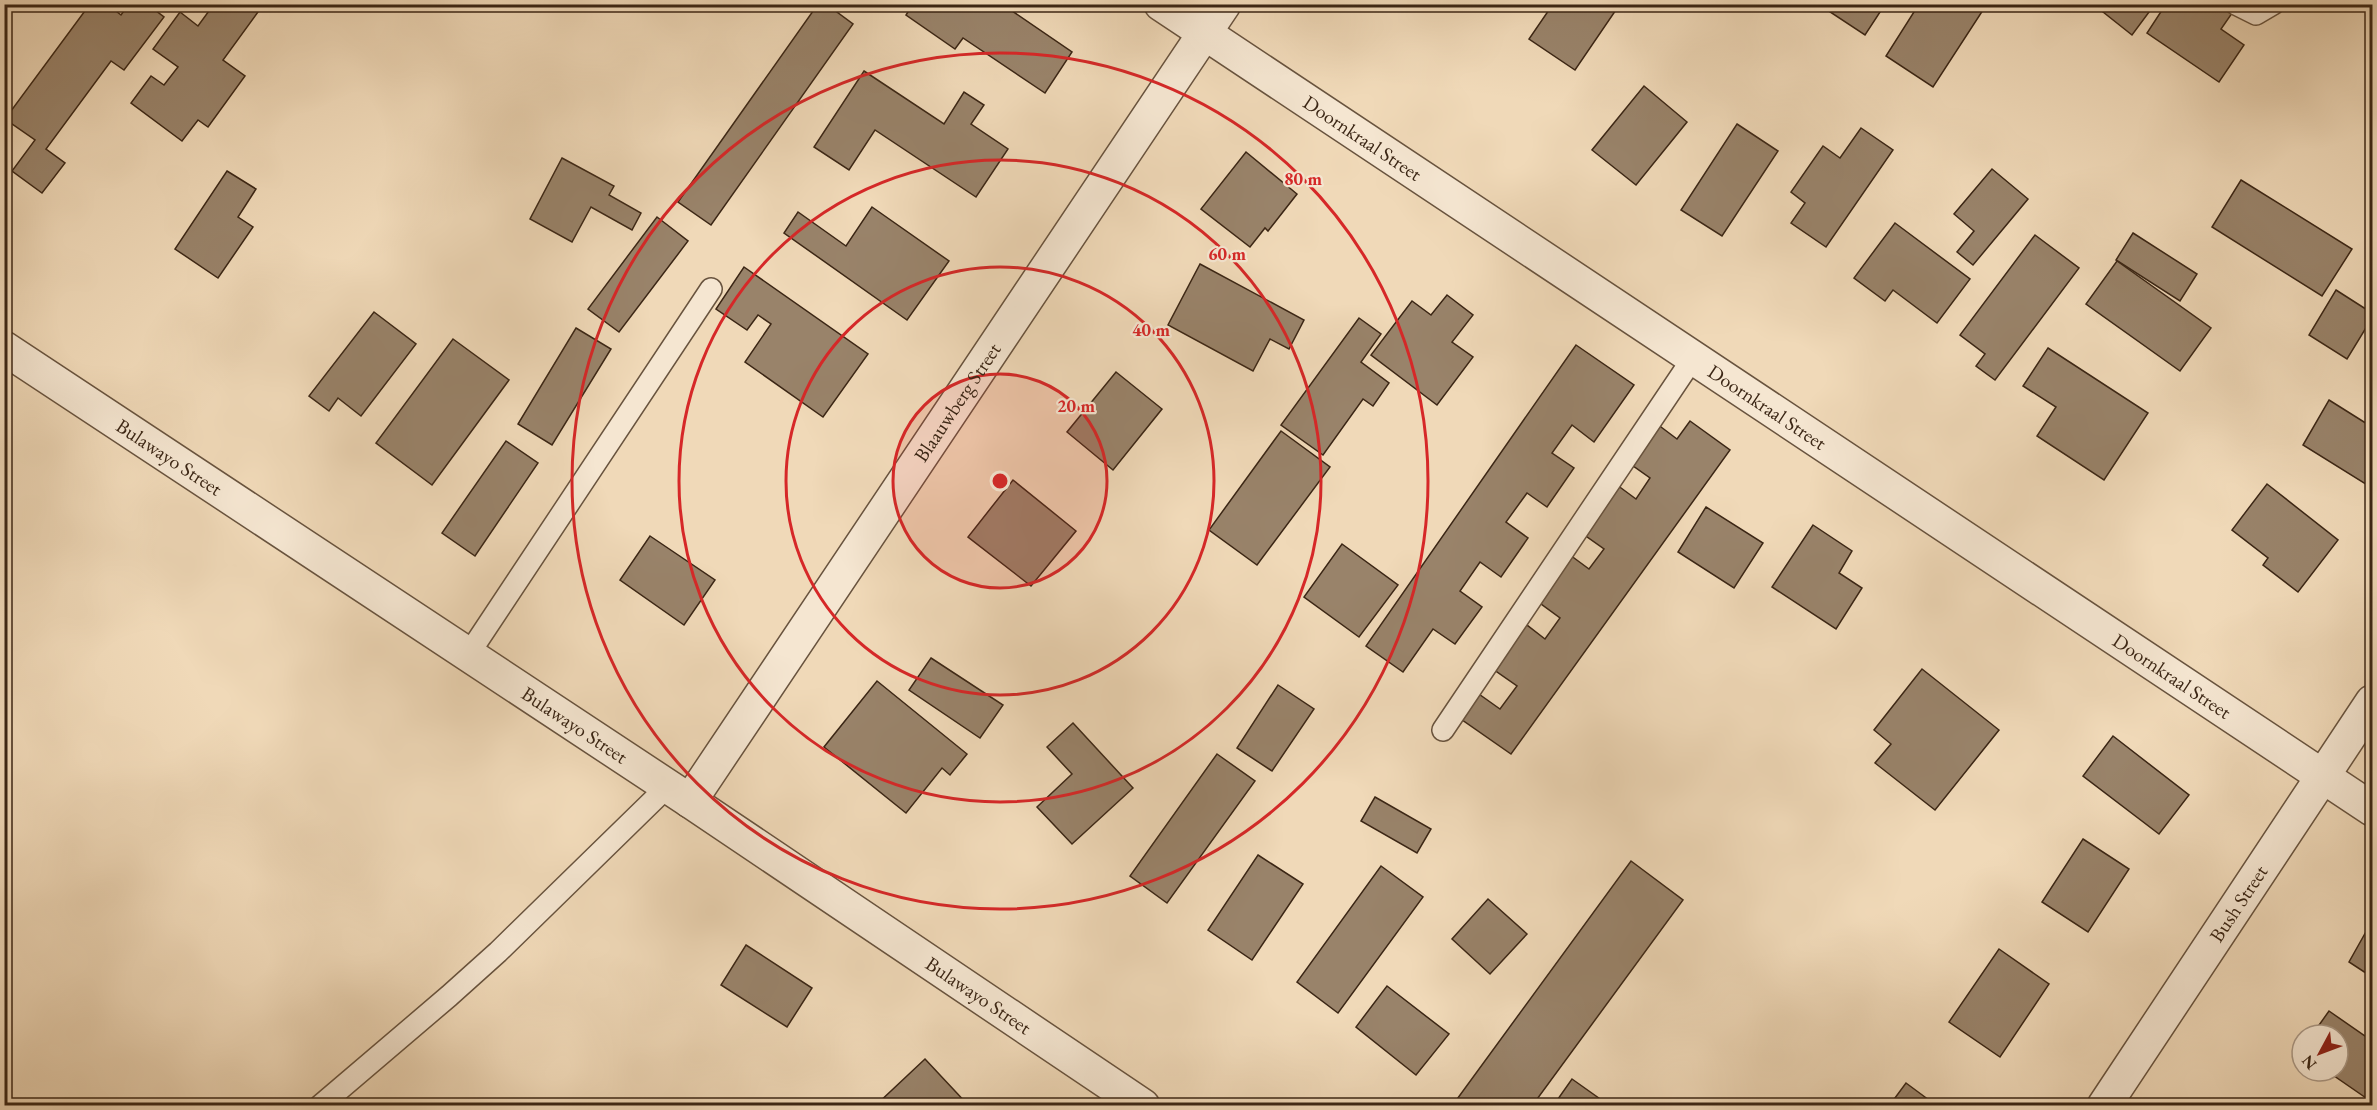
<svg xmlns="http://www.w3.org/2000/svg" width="2377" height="1110" viewBox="0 0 2377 1110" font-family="'EB Garamond',serif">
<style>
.building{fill:#99836a;stroke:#3b2615;stroke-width:1.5}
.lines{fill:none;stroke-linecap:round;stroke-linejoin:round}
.lane-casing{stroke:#68533e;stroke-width:24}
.street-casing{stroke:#68533e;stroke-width:36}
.lane{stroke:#f5e6d1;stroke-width:21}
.street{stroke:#f5e6d1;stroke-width:33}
.ring{fill:none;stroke:#d62828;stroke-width:3}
.labels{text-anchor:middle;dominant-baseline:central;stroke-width:4.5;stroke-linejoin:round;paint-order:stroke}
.street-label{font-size:20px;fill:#3b2615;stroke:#f5e6d1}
.centre{fill:#d62828;stroke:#f5e6d1;stroke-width:3}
.ring-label{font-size:18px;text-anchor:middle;font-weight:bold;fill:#d62828;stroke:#f5e6d1;stroke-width:4.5;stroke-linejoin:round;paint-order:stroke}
</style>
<rect width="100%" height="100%" fill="#f0d9b8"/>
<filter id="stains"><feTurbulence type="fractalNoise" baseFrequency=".00333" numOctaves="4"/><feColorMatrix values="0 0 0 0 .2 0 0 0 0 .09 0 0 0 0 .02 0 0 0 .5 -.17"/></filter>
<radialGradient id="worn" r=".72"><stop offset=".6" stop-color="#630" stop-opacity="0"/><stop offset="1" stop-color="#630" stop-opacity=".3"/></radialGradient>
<!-- building -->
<g class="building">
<polygon points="90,4 107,4 121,15 129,4 147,4 164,17 124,70 111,61 46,149 65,163 42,193 12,171 35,140 5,119"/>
<polygon points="214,4 248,4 258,12 223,60 245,76 208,127 198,120 182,141 131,103 151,76 164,85 178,67 153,49 180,12 198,26"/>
<polygon points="818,4 826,4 853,24 711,225 678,202"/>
<polygon points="913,4 1002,4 1072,52 1045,93 963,38 955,49 906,15"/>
<polygon points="1553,4 1620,4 1575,70 1529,39"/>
<polygon points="1818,4 1881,4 1884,6 1865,35"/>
<polygon points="1919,4 1980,4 1985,7 1933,87 1886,56"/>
<polygon points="2093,4 2155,4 2132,35"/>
<polygon points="2166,4 2185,4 2193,10 2196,4 2237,6 2221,29 2244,45 2219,82 2147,33"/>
<polygon points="864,71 944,124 964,92 984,105 971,124 1008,149 976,197 875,130 849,170 814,147"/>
<polygon points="1644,86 1687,122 1636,185 1592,150"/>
<polygon points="1737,124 1778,151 1722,236 1681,210"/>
<polygon points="1861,128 1893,150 1826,247 1791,223 1805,203 1791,192 1823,146 1840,158"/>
<polygon points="1246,152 1297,194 1268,231 1265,228 1250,247 1201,209"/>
<polygon points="562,158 614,186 609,195 641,213 632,230 591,207 572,242 530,219"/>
<polygon points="1992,169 2028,199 1973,265 1957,252 1974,231 1954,214"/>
<polygon points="227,171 256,189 238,217 253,227 218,278 175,249"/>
<polygon points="2241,180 2352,249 2322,296 2212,227"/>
<polygon points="872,207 949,261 907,320 784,233 798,212 846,246"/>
<polygon points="657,217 688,241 619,332 588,309"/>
<polygon points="1895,223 1970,279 1937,323 1893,290 1885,301 1854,278"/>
<polygon points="2133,233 2197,274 2180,301 2116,260"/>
<polygon points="2035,235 2079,268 1995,380 1976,366 1985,354 1960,335"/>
<polygon points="2117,261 2211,328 2180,371 2086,304"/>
<polygon points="1200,264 1304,320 1289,349 1270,339 1253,371 1168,325"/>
<polygon points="744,267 868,354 823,417 745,362 771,324 758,315 747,330 716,309"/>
<polygon points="2336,290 2372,313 2372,318 2347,359 2309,335"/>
<polygon points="1447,295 1473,315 1452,342 1473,357 1437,405 1371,355 1412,301 1431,315"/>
<polygon points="374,312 416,344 361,416 338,398 329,411 309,396"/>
<polygon points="1359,318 1381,334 1361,362 1389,383 1373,406 1363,399 1323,455 1281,425"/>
<polygon points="576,328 611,349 552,445 518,424"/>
<polygon points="453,339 509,380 432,485 376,443"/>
<polygon points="1576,345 1634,385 1594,442 1572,425 1552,453 1574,468 1547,507 1527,493 1506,522 1528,538 1501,577 1480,562 1460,591 1482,607 1455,644 1433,629 1403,672 1366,646"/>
<polygon points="2048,348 2148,413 2104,480 2037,436 2056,407 2023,386"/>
<polygon points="1116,372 1162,409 1113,470 1067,432"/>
<polygon points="2329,400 2372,427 2372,488 2303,445"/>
<polygon points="1690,421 1730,450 1511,754 1458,717 1476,692 1500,709 1517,686 1490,667 1523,622 1545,639 1560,618 1537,601 1570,555 1589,569 1604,549 1583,534 1617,485 1636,499 1650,478 1629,463 1657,424 1677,439"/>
<polygon points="1281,431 1330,467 1257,565 1209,530"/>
<polygon points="506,441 538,463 475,556 442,533"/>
<polygon points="1013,480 1076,531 1031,586 968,537"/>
<polygon points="2267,484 2338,540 2298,592 2263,565 2268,558 2232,530"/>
<polygon points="1706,507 1763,543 1734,588 1678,552"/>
<polygon points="1813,525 1852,551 1839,573 1862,588 1836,629 1772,587"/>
<polygon points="650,536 715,580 684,625 620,580"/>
<polygon points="1342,544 1398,585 1359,637 1304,597"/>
<polygon points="931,658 1003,705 980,738 909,690"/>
<polygon points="1922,669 1999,730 1935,810 1875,763 1891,744 1874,730"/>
<polygon points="877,681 967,754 950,775 942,768 906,813 824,747"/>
<polygon points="1278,685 1314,709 1272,771 1237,748"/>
<polygon points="1073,723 1133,788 1072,844 1037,807 1072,774 1047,747"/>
<polygon points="2113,736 2189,795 2159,834 2083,776"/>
<polygon points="1217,754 1255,781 1167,903 1130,876"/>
<polygon points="1375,797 1431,829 1417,853 1361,821"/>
<polygon points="2083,839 2129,869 2088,932 2042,902"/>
<polygon points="1258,855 1303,884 1252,960 1208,930"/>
<polygon points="1631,861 1683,900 1532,1106 1452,1106"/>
<polygon points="1381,866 1423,897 1338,1013 1297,982"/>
<polygon points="1488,899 1527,934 1490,974 1452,939"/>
<polygon points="2372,921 2372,977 2349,962"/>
<polygon points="746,945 812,988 787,1027 721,985"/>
<polygon points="1999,949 2049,984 2000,1057 1949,1022"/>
<polygon points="1387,986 1449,1034 1416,1075 1356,1027"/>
<polygon points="2329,1011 2372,1041 2372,1095 2369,1100 2327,1071 2338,1071 2338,1035 2312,1035"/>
<polygon points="925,1059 969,1106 875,1106"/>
<polygon points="1572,1079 1610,1106 1553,1106"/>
<polygon points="1906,1083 1937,1106 1889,1106"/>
</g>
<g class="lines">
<!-- lane casing -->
<g class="lane-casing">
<g id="lane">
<polyline points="2236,4 2256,14 2273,4"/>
<polyline points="468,655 711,289"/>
<polyline points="1443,730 1693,358"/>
<polyline points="320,1106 449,996 498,952 668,786"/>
</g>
</g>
<!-- street casing -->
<g class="street-casing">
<g id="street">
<path id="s1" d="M1161 4 2372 809"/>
<path id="s2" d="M4 348 690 801 1143 1106"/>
<path id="s3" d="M690 801 1224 4"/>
<path id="s4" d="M2104 1106 2372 702"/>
</g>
</g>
<!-- lane -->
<use href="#lane" class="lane"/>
<!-- street -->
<use href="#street" class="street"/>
</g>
<!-- distance rings -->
<circle cx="1000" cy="481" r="107" fill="#d62828" fill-opacity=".12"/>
<g class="ring">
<circle cx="1000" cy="481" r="107"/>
<circle cx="1000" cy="481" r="214"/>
<circle cx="1000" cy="481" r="321"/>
<circle cx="1000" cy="481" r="428"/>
</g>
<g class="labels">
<!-- street labels -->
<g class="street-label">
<text stroke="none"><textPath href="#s1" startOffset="242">Doornkraal Street</textPath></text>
<text stroke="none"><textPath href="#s3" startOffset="480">Blaauwberg Street</textPath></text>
<text stroke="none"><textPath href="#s1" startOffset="728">Doornkraal Street</textPath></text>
<text stroke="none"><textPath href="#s2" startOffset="198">Bulawayo Street</textPath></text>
<text stroke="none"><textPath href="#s1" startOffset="1214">Doornkraal Street</textPath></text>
<text stroke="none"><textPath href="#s2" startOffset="684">Bulawayo Street</textPath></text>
<text stroke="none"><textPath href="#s4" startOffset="243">Bush Street</textPath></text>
<text stroke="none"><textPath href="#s2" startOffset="1170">Bulawayo Street</textPath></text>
</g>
</g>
<circle cx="1000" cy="481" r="9" class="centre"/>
<g class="ring-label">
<text x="1303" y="185">80 m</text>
<text x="1227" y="260">60 m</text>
<text x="1151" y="336">40 m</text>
<text x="1076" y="412">20 m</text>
</g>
<!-- margin -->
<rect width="2377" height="1110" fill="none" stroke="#f0d9b8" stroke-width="24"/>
<rect x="6" y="6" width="2365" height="1098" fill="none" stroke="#3b2615" stroke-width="3"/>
<rect x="12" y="12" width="2353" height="1086" fill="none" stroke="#3b2615" stroke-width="1.5"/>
<!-- north arrow -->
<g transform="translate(2320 1053) rotate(229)"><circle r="28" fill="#f5e6d1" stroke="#ab9986" stroke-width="1.5"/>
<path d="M0-4.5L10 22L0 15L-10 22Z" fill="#8f2418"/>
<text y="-9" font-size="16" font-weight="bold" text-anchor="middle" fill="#3b2615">N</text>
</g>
<rect width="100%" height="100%" filter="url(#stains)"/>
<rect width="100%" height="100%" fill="url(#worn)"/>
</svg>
